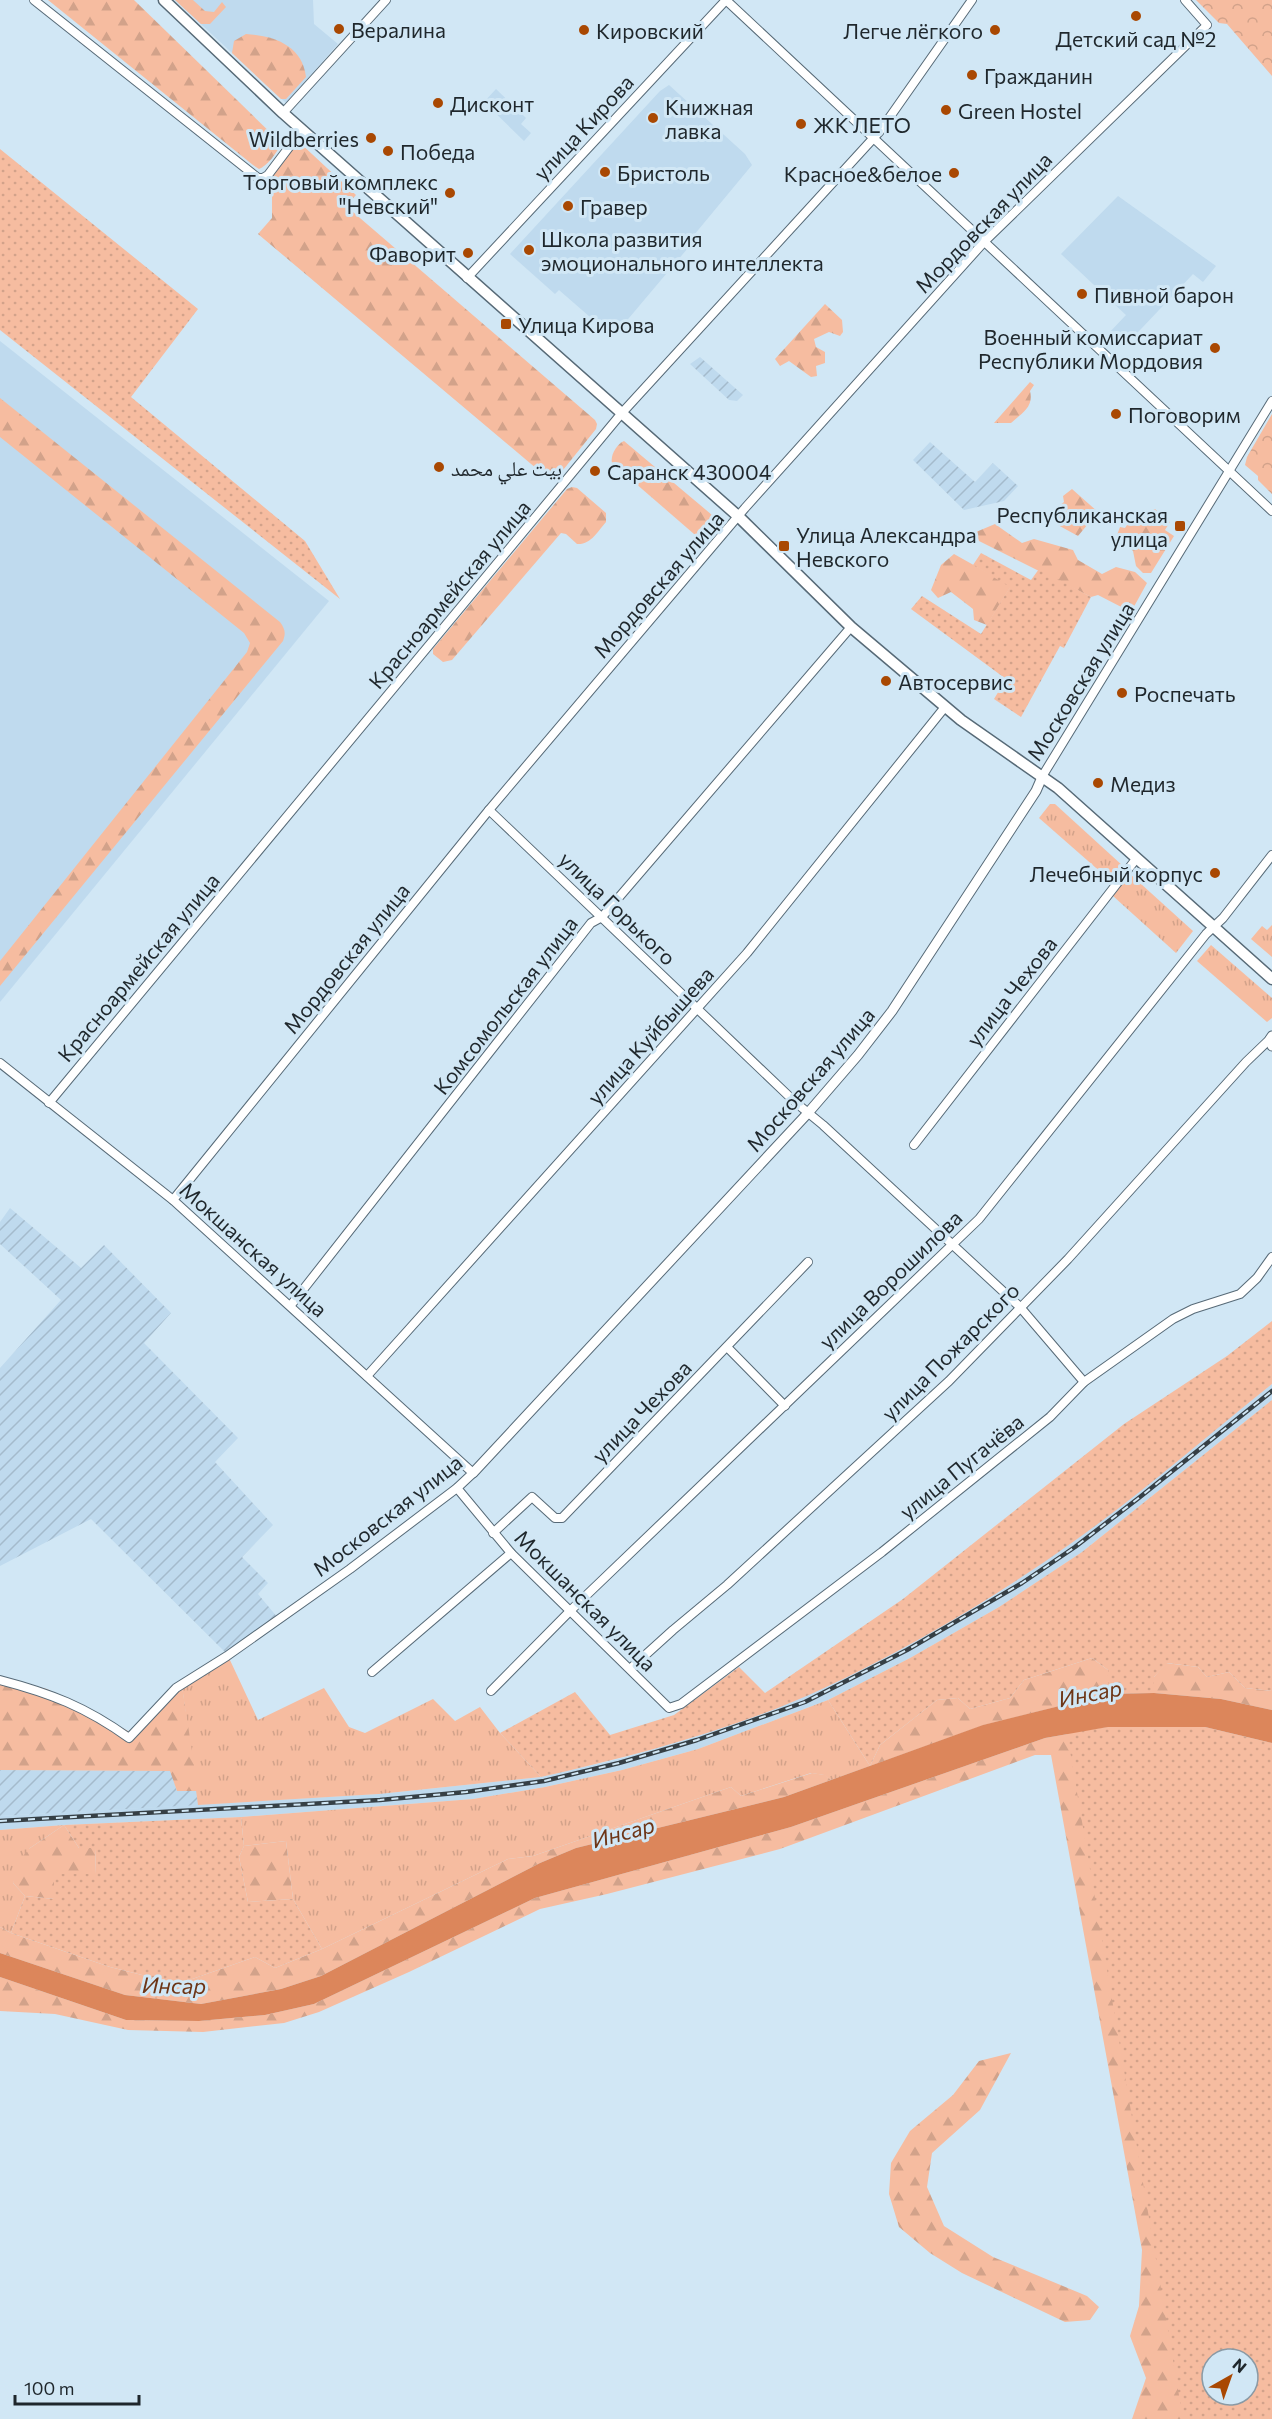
<svg xmlns="http://www.w3.org/2000/svg" width="1272" height="2419" viewBox="0 0 1272 2419" font-family="Commissioner,'Noto Naskh Arabic',sans-serif">
<style>
.built{fill:#bfdaee}
.industrial{fill:url(#industrial-furrows)}
.grass{fill:url(#grass-tufts)}
.forest{fill:url(#forest-firs)}
.park{fill:url(#park-crowns)}
.garden{fill:url(#garden-dots);fill-rule:evenodd}
.water{fill:#dc865b}
.lines{fill:none;stroke-linecap:round;stroke-linejoin:round}
.minor-casing{stroke:#576a77;stroke-width:10}
.tertiary-casing{stroke:#576a77;stroke-width:11}
.secondary-casing{stroke:#576a77;stroke-width:13}
.minor{stroke:#fff;stroke-width:8}
.tertiary{stroke:#fff;stroke-width:9}
.secondary{stroke:#fff;stroke-width:10}
.rail-casing{stroke:#364046;stroke-width:4.5}
.rail{stroke:#d1e7f5;stroke-width:2;stroke-dasharray:7;stroke-linecap:butt}
.poi-dot{fill:#a94802;stroke:#d1e7f5;stroke-width:2}
.labels{text-anchor:middle;dominant-baseline:central;stroke-width:6;stroke-linejoin:round;paint-order:stroke}
.poi-label{font-size:21px;fill:#1f272c;stroke:#d1e7f5;text-anchor:start}
.street-label{font-size:21px;fill:#1f272c;stroke:#d1e7f5}
.water-label{font-size:22px;font-style:italic;fill:#6d3516;stroke:#d1e7f5}
</style>
<defs>
<pattern id="industrial-furrows" width="10" height="10" patternUnits="userSpaceOnUse" patternTransform="scale(1.5)"><rect width="10" height="10" fill="#bfdaee"/><path d="M-1 1l2-2M0 10L10 0M9 11l2-2" fill="none" stroke="#a4bbcc"/></pattern>
<pattern id="grass-tufts" width="24" height="20" patternUnits="userSpaceOnUse" patternTransform="scale(1.5)"><rect width="24" height="20" fill="#f6bca0"/><path d="M3 7l-1-3M5 7V3M7 7l1-3M15 17l-1-3M17 17v-4M19 17l1-3" fill="none" stroke="#d2a28a"/></pattern>
<pattern id="forest-firs" width="22" height="20" patternUnits="userSpaceOnUse" patternTransform="scale(1.5)"><rect width="22" height="20" fill="#f6bca0"/><path d="M5 1l3.5 6h-7zM16 11l3.5 6h-7z" fill="#d2a28a"/></pattern>
<pattern id="park-crowns" width="20" height="18" patternUnits="userSpaceOnUse" patternTransform="scale(1.5)"><rect width="20" height="18" fill="#f6bca0"/><path d="M2 6a3 3 0 1 1 6 0M12 15a3 3 0 1 1 6 0" fill="none" stroke="#d2a28a"/></pattern>
<pattern id="garden-dots" width="8" height="8" patternUnits="userSpaceOnUse" patternTransform="scale(1.5)"><rect width="8" height="8" fill="#f6bca0"/><path d="M2 2h.1M6 6h.1" fill="none" stroke="#d2a28a" stroke-width="1.8" stroke-linecap="round"/></pattern>
</defs>
<rect width="100%" height="100%" fill="#d1e7f5"/>
<!-- built -->
<g class="built">
<polygon points="175,0 313,0 314,24 338,44 286,103"/>
<polygon points="669,85 745,154 752,165 694,235 693,242 613,337 559,290 555,294 510,254 660,91"/>
<polygon points="496,89 526,118 521,124 531,133 524,141 484,102"/>
<polygon points="1118,196 1216,266 1203,282 1193,274 1141,329 1137,333 1135,331 1122,345 1109,333 1126,315 1061,254"/>
<polygon points="0,341 329,601 0,1002"/>
<polygon points="1272,1384 1272,1400 1082,1552 999,1607 910,1658 828,1700 698,1749 622,1770 545,1787 473,1799 241,1817 64,1825 0,1830 0,1816 379,1794 541,1777 623,1758 695,1737 822,1689 905,1647 993,1596 1073,1542"/>
</g>
<!-- industrial -->
<g class="industrial">
<polygon points="700,357 743,395 737,401 729,400 690,364"/>
<polygon points="930,442 975,482 993,463 1018,486 1004,501 964,510 913,460"/>
<polygon points="10,1208 81,1268 104,1245 171,1313 144,1343 238,1438 215,1462 273,1525 242,1557 268,1583 258,1594 278,1618 227,1654 91,1519 0,1566 0,1368 61,1300 0,1244 0,1222"/>
<polygon points="0,1770 171,1771 177,1791 198,1791 198,1805 0,1816"/>
</g>
<!-- grass -->
<g class="grass">
<polygon points="1050,804 1055,804 1123,866 1112,882 1039,818"/>
<polygon points="1130,874 1193,931 1176,953 1113,896"/>
<polygon points="1272,925 1272,957 1251,939 1262,926 1267,930"/>
<polygon points="1211,945 1272,998 1272,1018 1267,1022 1197,961"/>
<polygon points="229,1658 258,1720 324,1688 349,1727 365,1733 433,1699 455,1721 480,1707 500,1733 541,1777 379,1794 198,1805 182,1686"/>
<polygon points="828,1700 870,1766 831,1780 824,1775 811,1773 741,1796 731,1787 533,1856 508,1859 322,1949 293,1899 286,1841 244,1846 241,1817 473,1799 545,1787 622,1770 698,1749"/>
<polygon points="64,1825 30,1848 13,1883 25,1896 11,1933 0,1927 0,1830"/>
</g>
<!-- forest -->
<g class="forest">
<path d="M48 0H134L278 140 280 145C277 153 267 166 259 169L253 165Z"/>
<polygon points="175,0 193,0 205,11 214,12 222,2 226,7 210,24 201,24"/>
<path d="M246 34C274 36 302 45 306 77L286 99H281L232 53 234 41Z"/>
<polygon points="298,141 356,195 346,206 595,420 597,424 596,429 555,480 550,480 258,234 272,218 272,175"/>
<polygon points="825,304 842,320 843,332 840,336 829,332 814,339 816,347 825,352 825,363 816,366 817,376 811,377 789,361 780,366 775,359"/>
<path d="M1030 382 1034 385 1030 391C1034 407 1022 413 1011 423H994Z"/>
<path d="M0 398 280 622C285 629 286 633 283 641L0 986V961L247 652 250 643 244 633 0 437Z"/>
<path d="M624 441 712 515V525L704 535 694 534 612 463C610 455 617 444 624 441Z"/>
<path d="M572 487 577 488 606 513V522C598 531 591 545 577 544L566 534 561 533 452 660 443 662 433 654V649L567 489Z"/>
<polygon points="1072,489 1098,512 1078,536 1056,524 1055,509 1064,502 1063,496"/>
<polygon points="1155,509 1170,522 1165,530 1174,536 1151,573 1143,573 1136,566 1133,551 1117,535 1120,527 1125,528 1131,519 1134,518 1144,526 1144,514"/>
<polygon points="995,524 1022,543 1034,539 1073,550 1078,560 1102,574 1116,567 1135,572 1147,583 1131,612 1098,595 1091,597 979,541 976,532"/>
<polygon points="954,554 1011,586 987,625 974,620 973,609 951,592 938,598 931,590 941,565"/>
<polygon points="1092,1658 1108,1670 1108,1694 984,1725 870,1766 880,1745 937,1700 958,1698 970,1709 1010,1698 1024,1680"/>
<polygon points="1166,1663 1198,1667 1207,1677 1229,1672 1245,1688 1272,1691 1272,1710 1221,1699 1154,1693 1154,1677"/>
<polygon points="0,1678 47,1689 132,1733 182,1686 198,1791 177,1791 170,1771 0,1770"/>
<polygon points="1108,1727 1272,1743 1272,2419 1248,2395 1248,2359 1232,2236 1199,2419 1132,2419 1146,2378 1130,2336 1139,2306 1142,2250 1051,1755 1035,1755 780,1849 607,1894 540,1909 409,1972 319,2012 284,2023 203,2032 128,2030 55,2014 0,2011 0,1977 126,2020 199,2021 265,2015 314,2004 535,1898 791,1827 1045,1738"/>
<polygon points="812,1773 825,1775 831,1780 784,1797 576,1848 540,1863 321,1976 281,1989 201,2004 125,1995 0,1953 0,1927 11,1933 110,1967 178,1984 255,1957 275,1968 322,1949 508,1859 533,1856 731,1787 741,1796"/>
<polygon points="64,1825 79,1848 95,1848 96,1874 54,1899 25,1896 13,1883 16,1864 30,1848"/>
<polygon points="286,1841 293,1899 248,1902 239,1857 244,1846"/>
<polygon points="1011,2053 980,2110 932,2153 927,2187 944,2226 993,2257 1087,2296 1099,2307 1090,2320 1065,2322 962,2273 930,2253 899,2227 889,2194 891,2163 910,2131 953,2095 979,2061"/>
</g>
<!-- park -->
<g class="park">
<polygon points="1196,0 1272,0 1272,76 1227,24 1219,23"/>
<polygon points="1272,414 1272,494 1258,480 1258,476 1245,465 1247,457"/>
</g>
<!-- garden -->
<g class="garden">
<polygon points="0,149 198,309 131,397 305,541 340,599 0,330"/>
<polygon points="981,553 1031,580 1039,569 1091,597 1064,648 1060,646 1021,717 994,699 1006,679 911,609 922,596 981,634 1010,587 973,565"/>
<path d="M1272 1321V1384C1206 1437 1142 1493 1073 1542 994 1598 910 1648 822 1689 733 1730 637 1755 541 1777L500 1733 575 1692 610 1735 674 1715 739 1667 765 1693 903 1599 1124 1424 1227 1356Z"/>
<polygon points="1272,1400 1272,1691 1245,1688 1229,1672 1207,1677 1198,1667 1167,1663 1154,1677 1154,1693 1108,1694 1108,1670 1092,1658 1024,1680 1010,1698 970,1709 958,1698 937,1700 880,1745 870,1766 828,1700 910,1658 999,1607 1082,1552"/>
<path d="M1159 1726 1205 1727 1272 1743V2419H1183L1067 1733 1108 1727ZM1212 2359H1248V2395H1212Z"/>
<polygon points="241,1817 244,1846 239,1857 248,1902 293,1899 322,1949 275,1968 255,1957 178,1984 110,1967 11,1933 25,1896 54,1899 54,1874 96,1874 95,1848 79,1848 64,1825"/>
</g>
<!-- water -->
<polygon class="water" points="1154,1693 1221,1699 1272,1710 1272,1743 1205,1727 1108,1727 1045,1738 791,1827 535,1898 314,2004 265,2015 199,2021 126,2020 0,1977 0,1953 125,1995 201,2004 281,1989 321,1976 540,1863 576,1848 784,1797 983,1725 1108,1694"/>
<g class="lines">
<!-- minor casing -->
<g class="minor-casing">
<g id="minor">
<polyline points="34,0 258,178 263,178 268,175 302,130"/>
<polyline points="726,0 1272,511"/>
<polyline points="283,113 386,0"/>
<polyline points="467,278 726,0"/>
<polyline points="1043,775 1272,401"/>
<polyline points="489,810 795,1102 823,1125 1020,1307 1084,1382"/>
<path d="M0 1063 173 1200 473 1473 457 1488 350 1569 227 1656 176 1688 129 1738C86 1707 50 1693 0 1680"/>
<polyline points="49,1103 621,414 880,131 972,0"/>
<polyline points="914,1145 1136,859"/>
<polyline points="173,1200 489,810 745,508 984,242 1207,25 1185,0"/>
<polyline points="291,1305 591,923 602,917 851,627"/>
<polyline points="727,1347 785,1406"/>
<polyline points="367,1376 747,953 945,707"/>
<polyline points="457,1488 511,1553 669,1708 681,1704 882,1552 1050,1417 1084,1382 1173,1319 1193,1309 1240,1294 1257,1278 1272,1257"/>
<polyline points="493,1533 532,1497 555,1518 562,1518 808,1262"/>
<polyline points="631,1668 673,1630 727,1585 949,1381 1068,1259 1246,1062 1270,1039"/>
<polyline points="372,1672 511,1553"/>
<polyline points="491,1691 571,1610 979,1219 1206,934 1223,918 1272,855"/>
</g>
</g>
<!-- tertiary casing -->
<g class="tertiary-casing">
<g id="tertiary">
<polyline points="1272,1036 1270,1039 1272,1046"/>
<polyline points="473,1473 808,1113 858,1055 892,1011 1036,791 1043,775"/>
</g>
</g>
<!-- secondary casing -->
<g class="secondary-casing">
<polyline id="secondary" points="164,0 283,113 739,517 851,627 961,720 1058,788 1272,979"/>
</g>
<!-- minor -->
<use href="#minor" class="minor"/>
<!-- tertiary -->
<use href="#tertiary" class="tertiary"/>
<!-- secondary -->
<use href="#secondary" class="secondary"/>
<!-- rail casing -->
<g class="rail-casing">
<polyline id="rail" points="0,1821 380,1800 466,1792 544,1781 619,1763 697,1740 805,1702 907,1650 1022,1583 1075,1547 1140,1497 1272,1391"/>
</g>
<!-- rail -->
<use href="#rail" class="rail"/>
</g>
<!-- markers -->
<g class="poi-dot">
<circle cx="1136" cy="16" r="6"/>
<circle cx="339" cy="29" r="6"/>
<circle cx="584" cy="30" r="6"/>
<circle cx="995" cy="30" r="6"/>
<circle cx="972" cy="75" r="6"/>
<circle cx="438" cy="103" r="6"/>
<circle cx="946" cy="110" r="6"/>
<circle cx="653" cy="118" r="6"/>
<circle cx="801" cy="124" r="6"/>
<circle cx="371" cy="138" r="6"/>
<circle cx="388" cy="151" r="6"/>
<circle cx="605" cy="172" r="6"/>
<circle cx="954" cy="173" r="6"/>
<circle cx="450" cy="193" r="6"/>
<circle cx="568" cy="206" r="6"/>
<circle cx="529" cy="250" r="6"/>
<circle cx="468" cy="253" r="6"/>
<circle cx="1082" cy="294" r="6"/>
<rect x="500" y="318" width="12" height="12" rx="3"/>
<circle cx="1215" cy="348" r="6"/>
<circle cx="1116" cy="414" r="6"/>
<circle cx="439" cy="467" r="6"/>
<circle cx="595" cy="471" r="6"/>
<rect x="1174" y="520" width="12" height="12" rx="3"/>
<rect x="778" y="540" width="12" height="12" rx="3"/>
<circle cx="886" cy="681" r="6"/>
<circle cx="1122" cy="693" r="6"/>
<circle cx="1098" cy="783" r="6"/>
<circle cx="1215" cy="873" r="6"/>
</g>
<g class="labels">
<!-- poi labels -->
<g class="poi-label">
<text x="351" y="29">Вералина</text>
<text x="596" y="30">Кировский</text>
<text x="983" y="30" text-anchor="end">Легче лёгкого</text>
<text x="1136" y="38" text-anchor="middle">Детский сад №2</text>
<text x="984" y="75">Гражданин</text>
<text x="450" y="103">Дисконт</text>
<text x="665" y="106">Книжная<tspan x="665" dy="24">лавка</tspan></text>
<text x="958" y="110">Green Hostel</text>
<text x="813" y="124">ЖК ЛЕТО</text>
<text x="359" y="138" text-anchor="end">Wildberries</text>
<text x="400" y="151">Победа</text>
<text x="617" y="172">Бристоль</text>
<text x="942" y="173" text-anchor="end">Красное&amp;белое</text>
<text x="438" y="181" text-anchor="end">Торговый комплекс<tspan x="438" dy="24">"Невский"</tspan></text>
<text x="580" y="206">Гравер</text>
<text x="541" y="238">Школа развития<tspan x="541" dy="24">эмоционального интеллекта</tspan></text>
<text x="456" y="253" text-anchor="end">Фаворит</text>
<text x="1094" y="294">Пивной барон</text>
<text x="518" y="324">Улица Кирова</text>
<text x="1203" y="336" text-anchor="end">Военный комиссариат<tspan x="1203" dy="24">Республики Мордовия</tspan></text>
<text x="1128" y="414">Поговорим</text>
<text x="451" y="467">بيت علي محمد</text>
<text x="607" y="471">Саранск 430004</text>
<text x="1168" y="514" text-anchor="end">Республиканская<tspan x="1168" dy="24">улица</tspan></text>
<text x="796" y="534">Улица Александра<tspan x="796" dy="24">Невского</tspan></text>
<text x="898" y="681">Автосервис</text>
<text x="1134" y="693">Роспечать</text>
<text x="1110" y="783">Медиз</text>
<text x="1203" y="873" text-anchor="end">Лечебный корпус</text>
</g>
<!-- street labels -->
<g class="street-label">
<text transform="translate(583 127) rotate(-47)">улица Кирова</text>
<text transform="translate(983 222) rotate(-46)">Мордовская улица</text>
<text transform="translate(658 584) rotate(-49)">Мордовская улица</text>
<text transform="translate(449 594) rotate(-50)">Красноармейская улица</text>
<text transform="translate(1080 681) rotate(-58)">Московская улица</text>
<text transform="translate(618 908) rotate(44)">улица Горького</text>
<text transform="translate(346 958) rotate(-51)">Мордовская улица</text>
<text transform="translate(138 967) rotate(-50)">Красноармейская улица</text>
<text transform="translate(1011 991) rotate(-52)">улица Чехова</text>
<text transform="translate(505 1005) rotate(-52)">Комсомольская улица</text>
<text transform="translate(650 1035) rotate(-48)">улица Куйбышева</text>
<text transform="translate(810 1079) rotate(-49)">Московская улица</text>
<text transform="translate(254 1249) rotate(42)">Мокшанская улица</text>
<text transform="translate(890 1279) rotate(-44)">улица Ворошилова</text>
<text transform="translate(950 1351) rotate(-45)">улица Пожарского</text>
<text transform="translate(641 1411) rotate(-46)">улица Чехова</text>
<text transform="translate(961 1466) rotate(-39)">улица Пугачёва</text>
<text transform="translate(387 1515) rotate(-38)">Московская улица</text>
<text transform="translate(586 1600) rotate(45)">Мокшанская улица</text>
</g>
<!-- water labels -->
<g class="water-label">
<text transform="translate(1090 1693) rotate(-11)">Инсар</text>
<text transform="translate(623 1832) rotate(-15)">Инсар</text>
<text transform="translate(174 1985) rotate(1)">Инсар</text>
</g>
</g>
<!-- north arrow -->
<g transform="translate(1230 2377) rotate(40)"><circle r="28" fill="#d1e7f5" stroke="#8a9aa5" stroke-width="1.5"/>
<path d="M0-4.5L10 22L0 15L-10 22Z" fill="#a94802"/>
<text y="-9" font-size="16" font-weight="bold" text-anchor="middle" fill="#1f272c">N</text>
</g>
<!-- scale -->
<path d="M15 2395v9h124v-9" fill="none" stroke="#1f272c" stroke-width="3"/>
<text x="24" y="2395" font-size="18" fill="#1f272c" stroke="#d1e7f5" stroke-width="4.5" paint-order="stroke">100 m</text>
</svg>
